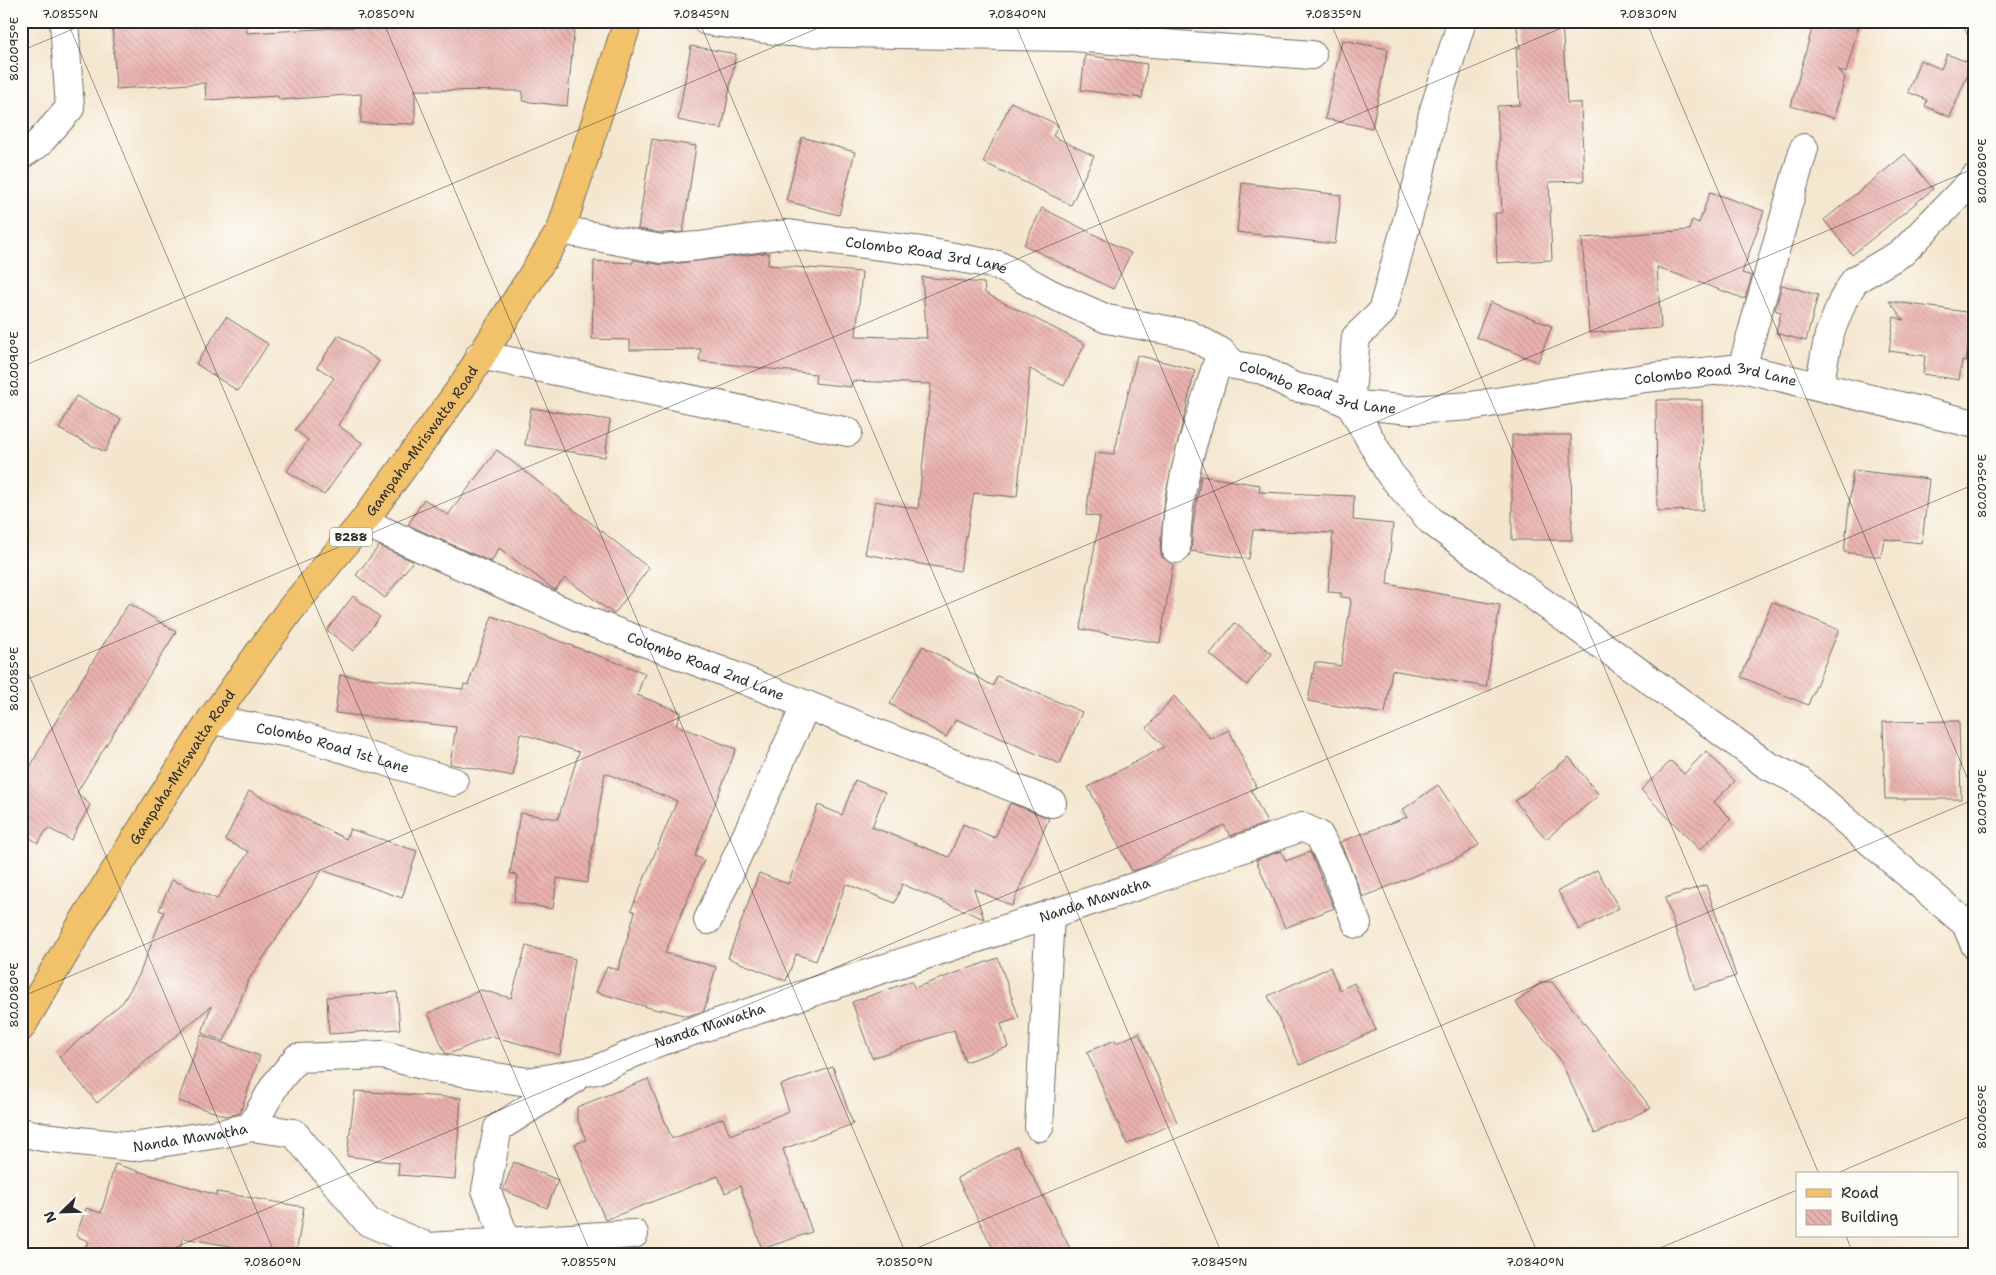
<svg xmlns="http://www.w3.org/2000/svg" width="1996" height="1275" viewBox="0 0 1996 1275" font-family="'Shantell Sans',sans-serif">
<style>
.building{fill:url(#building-back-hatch)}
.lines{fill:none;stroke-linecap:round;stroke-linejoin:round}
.minor-casing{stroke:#716c64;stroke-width:30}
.primary-casing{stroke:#716c64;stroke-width:30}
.minor{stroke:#fff;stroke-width:28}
.primary{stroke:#f2c26a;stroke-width:28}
.ticks{fill:none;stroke:#2b2b2b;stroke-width:1;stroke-opacity:0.45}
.labels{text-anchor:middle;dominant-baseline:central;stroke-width:4;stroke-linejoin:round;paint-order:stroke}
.shield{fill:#fdfcf7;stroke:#6a6a68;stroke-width:1}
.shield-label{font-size:12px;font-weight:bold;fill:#2b2b2b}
.street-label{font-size:14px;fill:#2b2b2b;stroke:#fdfcf7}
.neatline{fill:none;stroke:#2b2b2b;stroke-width:2}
.ticks-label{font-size:12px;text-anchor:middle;fill:#2b2b2b}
</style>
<defs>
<pattern id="building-back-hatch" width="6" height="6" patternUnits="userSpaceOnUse" patternTransform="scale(1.25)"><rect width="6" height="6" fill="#e9b1ae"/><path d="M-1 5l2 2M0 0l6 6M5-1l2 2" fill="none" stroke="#c89896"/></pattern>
</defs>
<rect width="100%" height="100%" fill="#fdfcf7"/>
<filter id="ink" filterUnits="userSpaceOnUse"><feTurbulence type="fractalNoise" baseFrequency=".02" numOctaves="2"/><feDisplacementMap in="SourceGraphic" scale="10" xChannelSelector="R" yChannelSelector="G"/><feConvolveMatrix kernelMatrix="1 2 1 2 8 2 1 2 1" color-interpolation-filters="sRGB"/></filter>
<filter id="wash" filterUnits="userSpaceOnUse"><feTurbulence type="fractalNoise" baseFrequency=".0096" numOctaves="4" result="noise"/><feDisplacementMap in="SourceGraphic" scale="20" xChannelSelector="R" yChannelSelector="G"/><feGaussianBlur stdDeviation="1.12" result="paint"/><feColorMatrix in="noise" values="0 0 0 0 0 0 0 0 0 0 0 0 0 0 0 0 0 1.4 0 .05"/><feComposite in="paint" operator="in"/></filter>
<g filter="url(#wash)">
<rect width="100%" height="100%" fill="#f4e6ce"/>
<g id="blocks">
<!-- building -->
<g class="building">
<polygon points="112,21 246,21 247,33 355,27 355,21 575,21 567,106 522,101 523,91 415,90 415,124 361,123 361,94 279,100 278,96 206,100 205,83 116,89"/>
<polygon points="1516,21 1562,21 1567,103 1581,103 1584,181 1549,182 1552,260 1497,263 1495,213 1502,213 1497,106 1520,105 1516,48 1520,48"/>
<polygon points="1814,21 1860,21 1846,73 1837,69 1845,78 1834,118 1791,106"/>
<polygon points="1342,40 1388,49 1372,128 1325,119"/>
<polygon points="691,46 736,54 722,129 678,120"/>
<polygon points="1947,54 1972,64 1950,117 1925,106 1927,100 1908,92 1920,60 1941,69"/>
<polygon points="1085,55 1147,64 1142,98 1081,90"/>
<polygon points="1011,102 1058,125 1053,136 1094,156 1071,205 983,162"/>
<polygon points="802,137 855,152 839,215 786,201"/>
<polygon points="652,139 696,146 683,232 662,233 638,229"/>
<polygon points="1905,154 1933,189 1852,255 1824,220"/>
<polygon points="1242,183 1341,195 1335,244 1237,232"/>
<polygon points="1710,192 1764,211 1742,273 1752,276 1745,299 1657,267 1661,328 1589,333 1582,238 1689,230 1692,220 1699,223"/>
<polygon points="1042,208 1131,253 1113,289 1024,245"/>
<polygon points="764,253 769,253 768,265 862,272 856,336 927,338 922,277 984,283 985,293 1085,344 1064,386 1030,369 1017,497 974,493 960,571 865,554 875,501 918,509 931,384 852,381 851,387 815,383 816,374 699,361 701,349 630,350 630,340 592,339 594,261 633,263 633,260 662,265"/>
<polygon points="1782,285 1818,295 1806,341 1776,333 1781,312 1775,310"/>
<polygon points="1889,301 1973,313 1966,362 1962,361 1959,380 1923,374 1925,356 1889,351 1894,317 1904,320"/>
<polygon points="1490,302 1552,326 1538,362 1476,337"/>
<polygon points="226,317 268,344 238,391 196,364"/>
<polygon points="339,335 379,361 338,425 362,443 324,495 287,471 308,440 295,430 334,378 317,367"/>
<polygon points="1137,355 1195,370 1165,497 1160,549 1162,557 1173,564 1160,643 1080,629 1100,517 1086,515 1095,452 1114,454"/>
<polygon points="76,396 121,419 105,452 59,429"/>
<polygon points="1656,400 1702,400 1703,510 1657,511"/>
<polygon points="531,408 610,420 605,457 525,445"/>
<polygon points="1512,435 1571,435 1572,540 1512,540"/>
<polygon points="497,450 649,568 614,614 565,578 555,590 499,548 491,562 408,525 424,499 448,515"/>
<polygon points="1853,470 1929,479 1922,543 1884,539 1881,557 1844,552"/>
<polygon points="1201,476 1260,485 1259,492 1354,496 1353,520 1393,524 1387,584 1500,605 1486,687 1392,670 1385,714 1308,701 1315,662 1341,666 1351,602 1350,598 1341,597 1341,593 1328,592 1333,533 1253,530 1249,559 1191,551 1193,525"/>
<polygon points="379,546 413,561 385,598 356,575"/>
<polygon points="353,596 380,617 353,651 327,630"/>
<polygon points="1772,602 1839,630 1808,705 1741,677"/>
<polygon points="129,603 176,632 77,792 90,805 71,840 48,828 38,843 21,832 21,785 45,739"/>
<polygon points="492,616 645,673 637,695 681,712 676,725 736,749 695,856 704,860 665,953 716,967 704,1011 687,1016 661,1009 661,1011 596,992 607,967 618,970 635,912 631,910 677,801 605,773 587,883 557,878 553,909 514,902 518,875 510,874 520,813 558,819 579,752 520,733 513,776 450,764 456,727 335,713 340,675 463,689 464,684 468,685"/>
<polygon points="1235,623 1272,654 1247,685 1210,654"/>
<polygon points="923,646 993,686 997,676 1082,712 1060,764 956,719 946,737 890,704"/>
<polygon points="1174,696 1211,739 1229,730 1256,787 1251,790 1267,823 1230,836 1224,825 1145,867 1132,871 1088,787 1164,747 1147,728"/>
<polygon points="1959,721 1961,799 1885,799 1883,722"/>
<polygon points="1706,751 1735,781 1714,802 1731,819 1700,850 1641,790 1671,761 1684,774"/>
<polygon points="1569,757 1599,795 1546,839 1515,801"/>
<polygon points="855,780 885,792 872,827 949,857 963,824 995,838 1010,803 1049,818 1012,906 974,889 984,919 902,884 895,903 846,884 816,961 796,954 786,981 728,958 759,873 788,884 818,805 842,815"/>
<polygon points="1438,785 1479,845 1462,856 1363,897 1340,842 1407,817 1402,810"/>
<polygon points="249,791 346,839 350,829 417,851 402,898 322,870 248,981 224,1041 202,1033 211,1006 97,1103 59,1057 123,1002 139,975 164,912 159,910 172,880 217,899 249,852 225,840"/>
<polygon points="1281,851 1286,861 1310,852 1334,908 1285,928 1256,860"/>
<polygon points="1597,870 1619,908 1579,930 1558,891"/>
<polygon points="1706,885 1736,976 1695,990 1665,898"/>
<polygon points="526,946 575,959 560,1055 492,1036 449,1054 445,1053 428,1013 481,990 511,998"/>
<polygon points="998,958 1019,1018 1001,1024 1008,1047 965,1062 954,1030 872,1058 852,1002 912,981 914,988"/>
<polygon points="1330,967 1340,990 1354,983 1376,1030 1300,1065 1268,996"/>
<polygon points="1541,982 1552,982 1651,1108 1595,1134 1559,1058 1516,1003"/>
<polygon points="397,992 400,1029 329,1034 327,997"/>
<polygon points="1139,1033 1177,1122 1127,1144 1087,1052 1115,1040 1116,1043"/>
<polygon points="201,1035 260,1056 240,1113 227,1116 178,1101"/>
<polygon points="833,1067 853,1124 783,1149 812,1232 762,1249 740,1186 725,1193 718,1176 605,1220 575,1144 586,1140 577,1118 577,1107 648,1079 672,1139 723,1118 730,1135 789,1111 780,1085"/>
<polygon points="355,1091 461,1098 455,1179 398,1175 399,1163 347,1156"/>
<polygon points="1017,1146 1073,1254 996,1254 957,1178"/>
<polygon points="514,1162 558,1180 547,1208 503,1190"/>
<polygon points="115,1164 216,1195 217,1192 304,1207 296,1254 278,1254 183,1238 178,1254 83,1254 88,1241 76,1236 86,1208 101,1213"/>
</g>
</g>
</g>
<g filter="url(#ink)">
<use href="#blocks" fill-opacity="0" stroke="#716c64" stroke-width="1"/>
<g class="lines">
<!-- minor casing -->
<g class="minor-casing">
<g id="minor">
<polyline points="707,21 788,32 1072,37 1312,55"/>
<polyline points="1462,21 1433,113 1419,178 1382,312 1356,337 1350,404 1390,474 1431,521 1767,765 1801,782 1966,924 1975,945"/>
<polyline points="21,155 38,144 70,108 64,21"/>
<path id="s1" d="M561 230 661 249 699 246 786 234 921 251 998 265 1051 294 1107 319 1188 334 1221 352 1234 365 1263 370 1294 387 1326 393 1350 404 1410 410 1471 406 1645 378 1742 368 1975 424"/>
<polyline points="480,355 848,432"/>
<polyline points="1742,368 1804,148"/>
<polyline points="1819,386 1829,335 1843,300 1855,280 1903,252 1975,178"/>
<path id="s2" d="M363 522 579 618 719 670 1052 803"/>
<path d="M1176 549C1176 482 1201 416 1221 352"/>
<path id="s3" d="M211 720 295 734 454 782"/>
<polyline points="708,920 806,705"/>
<polyline points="251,1127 294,1133 368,1222 428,1247 634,1234"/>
<polyline points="1039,1127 1050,914"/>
<path id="s4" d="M21 1132 43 1137 133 1147 224 1133 251 1127 275 1085 297 1058 383 1055 430 1067 528 1082 596 1070 656 1043 1143 884 1302 827 1319 835 1335 868 1357 924"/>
<polyline points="512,1254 486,1190 498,1128 573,1080"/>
</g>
</g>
<!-- primary casing -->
<g class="primary-casing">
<g id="primary">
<path id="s5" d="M21 1027 89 912 211 720 290 610 363 522 461 388 561 230 628 21"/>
</g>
</g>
<!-- minor -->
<use href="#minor" class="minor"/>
<!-- primary -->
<use href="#primary" class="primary"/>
</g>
</g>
<!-- ticks -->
<path class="ticks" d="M67 21 591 1254M383 21 906 1254M699 21 1222 1254M1014 21 1538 1254M1330 21 1819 1174M1646 21 1975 796M1961 21 1975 52M21 51 92 21M21 367 835 21M21 656 275 1254M21 682 1578 21M21 997 1975 168M1835 1174 1975 1114M1846 1236 1853 1254M160 1254 1975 484M903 1254 1975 799M1646 1254 1797 1190"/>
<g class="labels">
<!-- shield labels -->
<rect class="shield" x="330" y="527.5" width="42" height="19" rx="4"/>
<g class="shield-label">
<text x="351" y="537">B288</text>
</g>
<!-- street labels -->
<g class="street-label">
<text stroke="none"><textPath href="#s1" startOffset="370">Colombo Road 3rd Lane</textPath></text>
<text stroke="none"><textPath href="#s1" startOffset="1195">Colombo Road 3rd Lane</textPath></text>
<text stroke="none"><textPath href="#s1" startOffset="790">Colombo Road 3rd Lane</textPath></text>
<text stroke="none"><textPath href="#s5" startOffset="711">Gampaha-Mriswatta Road</textPath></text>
<text stroke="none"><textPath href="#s2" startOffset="372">Colombo Road 2nd Lane</textPath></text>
<text stroke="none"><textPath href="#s3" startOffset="125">Colombo Road 1st Lane</textPath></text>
<text stroke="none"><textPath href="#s5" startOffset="306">Gampaha-Mriswatta Road</textPath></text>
<text stroke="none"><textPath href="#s4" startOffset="1146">Nanda Mawatha</textPath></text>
<text stroke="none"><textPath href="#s4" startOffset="741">Nanda Mawatha</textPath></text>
<text stroke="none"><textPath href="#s4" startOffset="171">Nanda Mawatha</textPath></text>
</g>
</g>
<!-- margin -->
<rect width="1996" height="1275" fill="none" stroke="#fdfcf7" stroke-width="55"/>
<!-- legend -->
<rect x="1796" y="1172" width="162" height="65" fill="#fdfcf7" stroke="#a9a8a5"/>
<rect x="1806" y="1189" width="25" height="8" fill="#f2c26a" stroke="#a9a8a5"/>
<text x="1841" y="1198" font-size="15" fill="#2b2b2b">Road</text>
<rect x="1806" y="1210" width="25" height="15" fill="url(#building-back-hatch)" stroke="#a9a8a5"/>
<text x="1841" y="1222" font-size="15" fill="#2b2b2b">Building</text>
<!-- north arrow -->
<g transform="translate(62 1212) rotate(247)" stroke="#fdfcf7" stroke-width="4" paint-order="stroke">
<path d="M0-4L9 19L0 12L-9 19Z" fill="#2b2b2b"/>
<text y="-8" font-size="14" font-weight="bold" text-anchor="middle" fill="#2b2b2b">N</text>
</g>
<rect x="28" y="28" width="1940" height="1220" class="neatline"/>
<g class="ticks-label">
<text x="70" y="18">7.0855°N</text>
<text x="386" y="18">7.0850°N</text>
<text x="701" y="18">7.0845°N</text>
<text x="1017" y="18">7.0840°N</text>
<text x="1333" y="18">7.0835°N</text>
<text x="1648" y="18">7.0830°N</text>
<text transform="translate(14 49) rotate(-90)" y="4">80.0095°E</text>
<text transform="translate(1982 171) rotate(-90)" y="4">80.0080°E</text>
<text transform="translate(14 364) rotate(-90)" y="4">80.0090°E</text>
<text transform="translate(1982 486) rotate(-90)" y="4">80.0075°E</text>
<text transform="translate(14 679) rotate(-90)" y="4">80.0085°E</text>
<text transform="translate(1982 802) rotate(-90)" y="4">80.0070°E</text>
<text transform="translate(14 995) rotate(-90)" y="4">80.0080°E</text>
<text transform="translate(1982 1117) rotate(-90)" y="4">80.0065°E</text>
<text x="272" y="1266">7.0860°N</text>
<text x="588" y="1266">7.0855°N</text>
<text x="904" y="1266">7.0850°N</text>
<text x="1219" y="1266">7.0845°N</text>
<text x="1535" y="1266">7.0840°N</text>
</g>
</svg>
